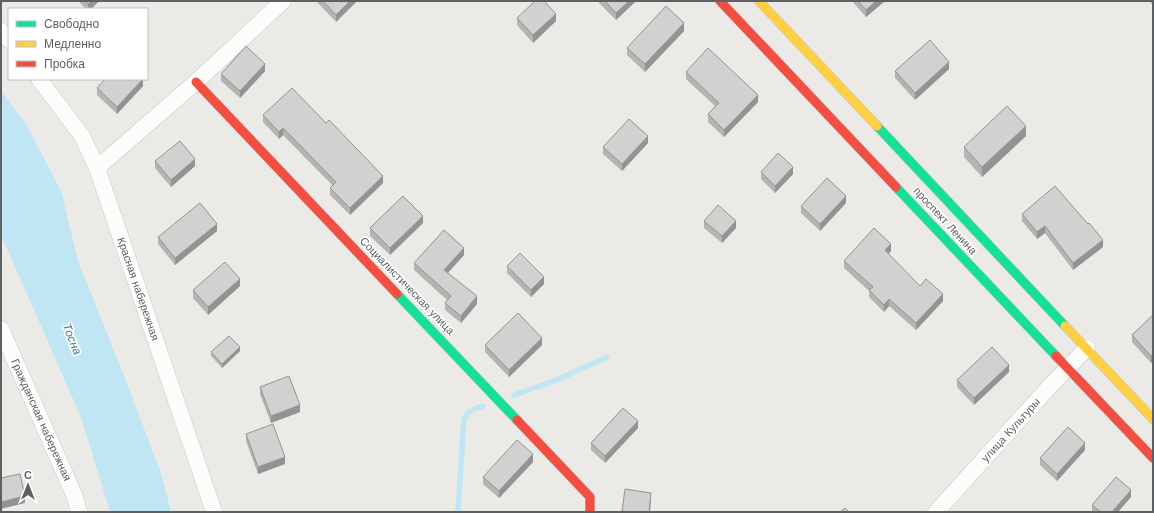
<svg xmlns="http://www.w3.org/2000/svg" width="1154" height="513" viewBox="0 0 1154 513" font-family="'Work Sans',sans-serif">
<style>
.water{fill:#bfe6f2}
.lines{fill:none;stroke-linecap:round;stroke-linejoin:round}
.stream{stroke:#bfe6f2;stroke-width:5.5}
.street-casing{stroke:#c8c8c7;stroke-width:17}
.fast-casing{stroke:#c6c7c6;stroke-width:10}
.slow-casing{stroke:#c6c7c6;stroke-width:10}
.jam-casing{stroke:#c6c7c6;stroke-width:10}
.street{stroke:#fcfcfb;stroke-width:16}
.fast{stroke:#16e098;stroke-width:9}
.slow{stroke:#ffcf43;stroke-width:9}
.jam{stroke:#f24e42;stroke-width:9}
.wall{fill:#b5b4b3}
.shaded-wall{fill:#949292}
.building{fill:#d3d1d0;stroke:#949292}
.labels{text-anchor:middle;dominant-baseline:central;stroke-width:3.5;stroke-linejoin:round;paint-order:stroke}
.street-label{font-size:11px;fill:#5d6164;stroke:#fff}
.water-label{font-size:12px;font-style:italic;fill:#447d97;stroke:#fff}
</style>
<rect width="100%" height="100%" fill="#eceae7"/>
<!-- water -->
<polygon class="water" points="1,91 27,126 61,191 78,261 121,368 161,473 171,512 110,512 81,417 1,235"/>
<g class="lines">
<!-- stream -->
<g class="stream">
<polyline points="514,395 554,381 607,357"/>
<polyline points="458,512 464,418 471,410 483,406"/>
</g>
<!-- street casing -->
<g class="street-casing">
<g id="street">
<polyline points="1,31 9,40"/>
<polyline points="39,79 82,136 97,168 214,512"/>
<polyline points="97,168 196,82 283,1"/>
<polyline points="1,329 75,497 79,512"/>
<polyline points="936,512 1051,385 1087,348"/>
</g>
</g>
<!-- fast casing -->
<g class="fast-casing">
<g id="fast">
<polyline points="877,126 1065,326"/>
<polyline points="896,187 1056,356"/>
<polyline points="397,294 517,420"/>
</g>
</g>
<!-- slow casing -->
<g class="slow-casing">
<g id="slow">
<polyline points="759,1 877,126"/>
<polyline points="1065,326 1153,419"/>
</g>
</g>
<!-- jam casing -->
<g class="jam-casing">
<g id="jam">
<polyline points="720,1 896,187"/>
<polyline points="196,82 397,294"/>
<polyline points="1056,356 1153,458"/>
<polyline points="517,420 590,497 590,512"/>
</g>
</g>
<!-- street -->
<use href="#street" class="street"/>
<!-- fast -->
<use href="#fast" class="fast"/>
<!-- slow -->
<use href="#slow" class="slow"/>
<!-- jam -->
<use href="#jam" class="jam"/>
</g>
<!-- wall -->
<g class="wall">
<polygon points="78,1 99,1 91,9 86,9"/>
<polygon points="316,1 357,1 336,22"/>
<polygon points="599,1 636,1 616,20 599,3"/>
<polygon points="852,1 885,1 866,17"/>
<polygon points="1149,1 1153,1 1153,5"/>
<polygon points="517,18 556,21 533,43 517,25"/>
<polygon points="684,31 645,72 627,55 627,48"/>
<polygon points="949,69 915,100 895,78 895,71"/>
<polygon points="265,71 240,98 221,81 221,74"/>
<polygon points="686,72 758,102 724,137 708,122 708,114 715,106 686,79"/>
<polygon points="143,86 117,114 97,95 97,88"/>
<polygon points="263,115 383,183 350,215 330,195 330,188 332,185 283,135 279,139 263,122"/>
<polygon points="1026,136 982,177 964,157 964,147"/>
<polygon points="648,143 622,171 603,154 603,147"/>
<polygon points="155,161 195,166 171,187 155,168"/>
<polygon points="761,172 793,174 775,193 761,179"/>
<polygon points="846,203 820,231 801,213 801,206"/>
<polygon points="1022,214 1088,224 1103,247 1073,270 1045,233 1037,239 1022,221"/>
<polygon points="704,221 736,228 722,243 704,228"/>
<polygon points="423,223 390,255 370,236 370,228"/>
<polygon points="217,231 175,265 158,244 158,237"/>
<polygon points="891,251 888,254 920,286 943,301 916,330 889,306 884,312 869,297 869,291 844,268 844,261"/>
<polygon points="464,255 448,273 477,304 461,323 445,310 445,303 447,300 414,270 414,263"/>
<polygon points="507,266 544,284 531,297 507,273"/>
<polygon points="240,286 208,315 193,298 193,290"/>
<polygon points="1153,315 1153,361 1151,363 1132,342 1132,335"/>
<polygon points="485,345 542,345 509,377 485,352"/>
<polygon points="240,351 222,368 211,356 211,352"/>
<polygon points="1009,372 974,405 957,387 957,380"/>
<polygon points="260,387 300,412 271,423 260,394"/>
<polygon points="638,428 605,463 591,450 591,443"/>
<polygon points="246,434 285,464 258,474 246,441"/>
<polygon points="1085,450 1057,481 1040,465 1040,458"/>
<polygon points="533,462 499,498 483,484 483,477"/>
<polygon points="1131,497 1118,512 1092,512 1092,505"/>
</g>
<!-- shaded-wall -->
<g class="shaded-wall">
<polygon points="92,1 99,1 91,9 88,9 88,4"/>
<polygon points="350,1 357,1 336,22 336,15"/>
<polygon points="629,1 636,1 616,20 616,13"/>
<polygon points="876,1 885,1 866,17 866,10"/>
<polygon points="556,14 556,21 533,43 533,35"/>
<polygon points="684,23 684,31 645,72 645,64"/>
<polygon points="949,62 949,69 915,100 915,93"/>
<polygon points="265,64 265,71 240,98 240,91"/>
<polygon points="143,79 143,86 117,114 117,107"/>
<polygon points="758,95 758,102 724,137 724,130"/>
<polygon points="1026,126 1026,136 982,177 982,167"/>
<polygon points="283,128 283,135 279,139 279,132"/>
<polygon points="648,136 648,143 622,171 622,164"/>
<polygon points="195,159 195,166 171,187 171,180"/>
<polygon points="793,167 793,174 775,193 775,186"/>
<polygon points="383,176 383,183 350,215 350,208"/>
<polygon points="846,196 846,203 820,231 820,224"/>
<polygon points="423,216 423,223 390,255 390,248"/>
<polygon points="736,221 736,228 722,243 722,236"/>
<polygon points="217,224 217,231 175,265 175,258"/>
<polygon points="1045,226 1045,233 1037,239 1037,232"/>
<polygon points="1103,240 1103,247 1073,270 1073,263"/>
<polygon points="891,244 891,251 885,258 885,250"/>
<polygon points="464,248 464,255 444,277 444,270"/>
<polygon points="544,277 544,284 531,297 531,290"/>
<polygon points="240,279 240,286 208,315 208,307"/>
<polygon points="943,294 943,301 916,330 916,323"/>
<polygon points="477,296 477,304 461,323 461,316"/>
<polygon points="889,299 889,306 884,312 884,305"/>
<polygon points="542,338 542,345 509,377 509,370"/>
<polygon points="240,347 240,351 222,368 222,364"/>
<polygon points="1153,354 1153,361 1151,363 1151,356"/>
<polygon points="1009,365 1009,372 974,405 974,398"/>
<polygon points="300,405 300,412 271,423 271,416"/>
<polygon points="638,421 638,428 605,463 605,456"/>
<polygon points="1085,443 1085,450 1057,481 1057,474"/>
<polygon points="533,454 533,462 499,498 499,491"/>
<polygon points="285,457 285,464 258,474 258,467"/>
<polygon points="1131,490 1131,497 1118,512 1112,512"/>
<polygon points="651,493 651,500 650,512 649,512"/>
<polygon points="25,496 25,503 1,509 1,502"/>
</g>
<!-- building -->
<g class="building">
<polygon points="85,1 92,1 88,4"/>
<polygon points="323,1 350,1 336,15"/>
<polygon points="535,1 544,1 556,14 533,35 517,18"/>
<polygon points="605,1 629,1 616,13"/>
<polygon points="858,1 876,1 866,10"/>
<polygon points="666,6 684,23 645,64 627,48"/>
<polygon points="930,40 949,62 915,93 895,71"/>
<polygon points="246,46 265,64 240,91 221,74"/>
<polygon points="708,48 758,95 724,130 708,114 719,103 686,72"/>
<polygon points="105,79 143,79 117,107 97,88"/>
<polygon points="292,88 326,123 329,120 383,176 350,208 330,188 336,182 283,128 279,132 263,115"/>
<polygon points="1007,106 1026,126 982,167 964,147"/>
<polygon points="629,119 648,136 622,164 603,147"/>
<polygon points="180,141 195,159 171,180 155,161"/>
<polygon points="778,153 793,167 775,186 761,172"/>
<polygon points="827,178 846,196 820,224 801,206"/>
<polygon points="1055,186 1088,224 1089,223 1103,240 1073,263 1045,226 1037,232 1022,214"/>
<polygon points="403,196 423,216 390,248 370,228"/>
<polygon points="200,203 217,224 175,258 158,237"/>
<polygon points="718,205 736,221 722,236 704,221"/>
<polygon points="874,228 891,244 885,250 920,286 926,279 943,294 916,323 889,299 884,305 869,290 873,287 844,261"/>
<polygon points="444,230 464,248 444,270 477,296 461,316 445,303 451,296 414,263"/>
<polygon points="520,253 544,277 531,290 507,266"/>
<polygon points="225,262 240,279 208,307 193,290"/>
<polygon points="518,313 542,338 509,370 485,345"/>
<polygon points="1153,315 1153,354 1151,356 1132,335"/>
<polygon points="229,336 240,347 222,364 211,352"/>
<polygon points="992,347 1009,365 974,398 957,380"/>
<polygon points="289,376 300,405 271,416 260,387"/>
<polygon points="623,408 638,421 605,456 591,443"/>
<polygon points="273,424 285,457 258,467 246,434"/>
<polygon points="1068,427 1085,443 1057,474 1040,458"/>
<polygon points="517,440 533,454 499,491 483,477"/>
<polygon points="20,474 25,496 1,502 1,478"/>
<polygon points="1116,477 1131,490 1112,512 1101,512 1092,505"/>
<polygon points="625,489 651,493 649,512 630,512 622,511"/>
<polygon points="845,508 849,512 840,512"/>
</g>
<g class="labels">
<!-- street labels -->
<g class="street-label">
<text transform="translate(945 221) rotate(47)">проспект Ленина</text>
<text transform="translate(407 286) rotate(46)">Социалистическая улица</text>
<text transform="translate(138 289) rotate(71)">Красная набережная</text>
<text transform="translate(41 420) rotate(66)">Гражданская набережная</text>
<text transform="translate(1011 430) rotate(-48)">улица Культуры</text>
</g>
<!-- water labels -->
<g class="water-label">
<text transform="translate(72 339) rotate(68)">Тосна</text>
</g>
</g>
<!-- border -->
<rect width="1154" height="513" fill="none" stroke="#5d6164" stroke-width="4"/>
<!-- legend -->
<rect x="8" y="8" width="140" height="72" fill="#ffffff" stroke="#bec0c1"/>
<rect x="16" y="21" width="20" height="6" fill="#16e098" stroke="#bec0c1"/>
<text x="44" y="28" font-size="12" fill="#5d6164">Свободно</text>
<rect x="16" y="41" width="20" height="6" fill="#ffcf43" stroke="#bec0c1"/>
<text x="44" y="48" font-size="12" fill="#5d6164">Медленно</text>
<rect x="16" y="61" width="20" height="6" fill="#f24e42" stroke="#bec0c1"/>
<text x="44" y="68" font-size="12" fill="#5d6164">Пробка</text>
<!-- north arrow -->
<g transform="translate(28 485)" stroke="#ffffff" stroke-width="3" paint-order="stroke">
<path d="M0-3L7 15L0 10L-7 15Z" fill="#5d6164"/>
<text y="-6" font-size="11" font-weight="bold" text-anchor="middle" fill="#5d6164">С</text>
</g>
</svg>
